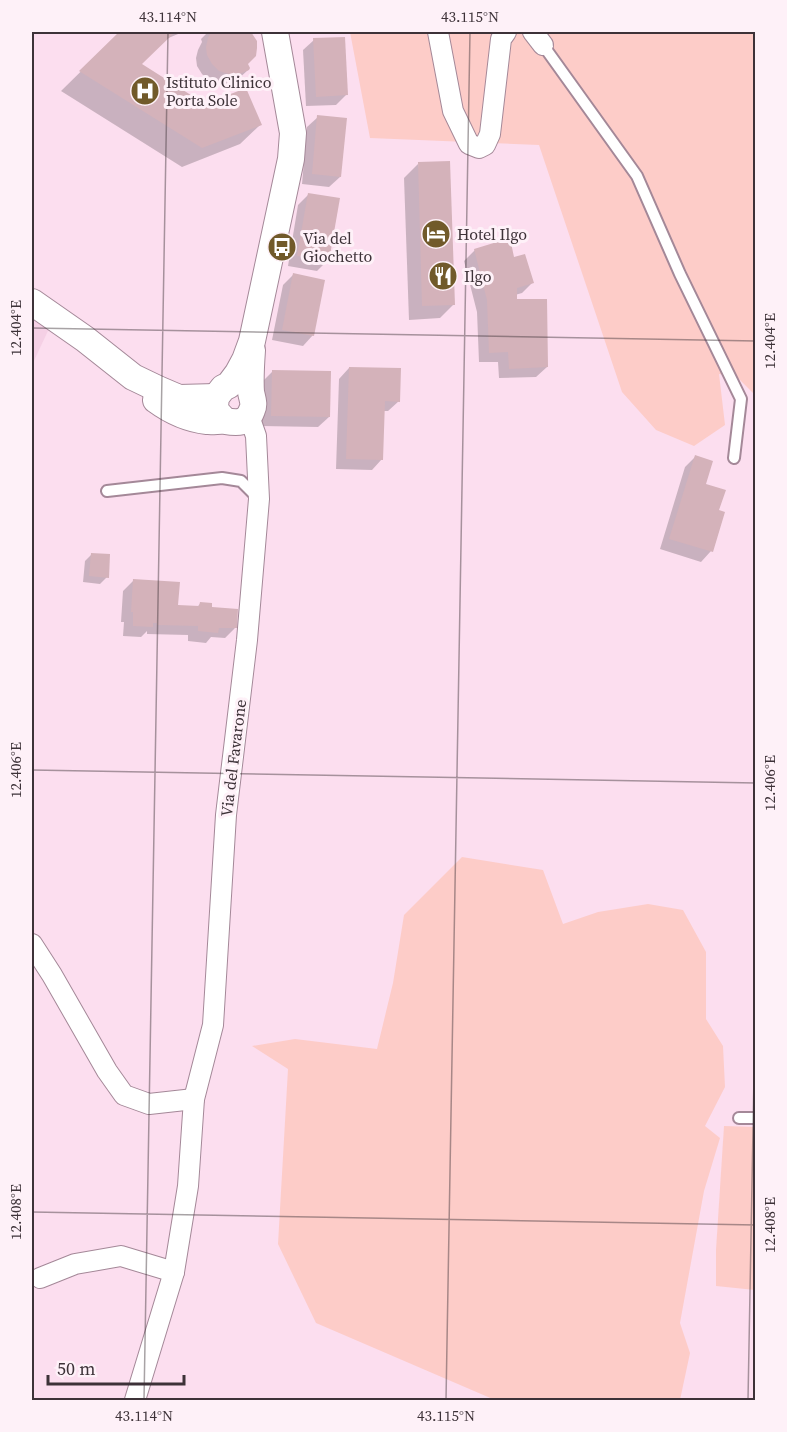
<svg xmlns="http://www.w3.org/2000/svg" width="787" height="1432" viewBox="0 0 787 1432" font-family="'Source Serif 4',serif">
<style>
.built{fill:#f5d0e5}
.green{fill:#fdccc8}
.shadow{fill:#0003}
.building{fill:#d4b2ba}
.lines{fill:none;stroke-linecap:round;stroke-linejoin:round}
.service-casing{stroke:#a48898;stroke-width:14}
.minor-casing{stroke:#a48898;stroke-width:22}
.tertiary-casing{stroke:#a48898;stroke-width:28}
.service{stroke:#fff;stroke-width:10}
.minor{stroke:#fff;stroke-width:20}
.tertiary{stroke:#fff;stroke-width:26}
.ticks{fill:none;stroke:#3d3238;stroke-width:1.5;stroke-opacity:0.45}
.labels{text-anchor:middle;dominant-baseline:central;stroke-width:6;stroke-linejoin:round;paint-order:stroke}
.poi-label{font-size:16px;fill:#3d3238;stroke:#fef1f8;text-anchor:start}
.street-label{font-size:16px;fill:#3d3238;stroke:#fef1f8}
.neatline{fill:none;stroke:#3d3238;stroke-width:2}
.ticks-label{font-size:15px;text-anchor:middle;fill:#3d3238}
</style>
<rect width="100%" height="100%" fill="#fcdeef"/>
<!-- built -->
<polygon class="built" points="32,302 54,318 32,365"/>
<!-- green -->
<g class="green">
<polygon points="350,32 755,32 755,395 737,377 719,374 725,425 694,446 656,430 622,392 539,145 370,138"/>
<polygon points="462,857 543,870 563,924 598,912 648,904 683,910 706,952 706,1019 723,1046 725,1087 705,1126 720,1138 704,1191 680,1323 690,1353 680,1400 495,1400 316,1323 278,1244 288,1069 252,1046 295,1039 377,1049 393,983 404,915"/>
<polygon points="724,1126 755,1127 755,1290 716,1286 716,1250"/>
</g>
<!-- shadow -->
<g class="shadow">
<polygon points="121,32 183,32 166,39 140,65 205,106 260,125 240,144 182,167 61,91"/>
<polygon points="208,32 249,32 252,35 247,64 248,70 237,80 220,87 219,84 209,81 202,74 197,66 196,58 198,50 202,42 201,39"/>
<polygon points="314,40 346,95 336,105 306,106 303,50"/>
<polygon points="318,117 340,177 329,187 302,184 307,127"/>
<polygon points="418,164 453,305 440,318 409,320 404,178"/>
<polygon points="309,194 328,260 317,271 288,266 298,205"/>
<polygon points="475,250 513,259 532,283 522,293 515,295 515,301 547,367 536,377 499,378 498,362 479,362 477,312 464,261"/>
<polygon points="293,275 313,335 303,346 272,340 283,285"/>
<polygon points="349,368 399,401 388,411 383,411 382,459 372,470 336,469 339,379"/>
<polygon points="273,371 329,417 318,427 261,426 262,382"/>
<polygon points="695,457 704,485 718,511 711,551 701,562 660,549 685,467"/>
<polygon points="92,554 107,577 100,584 83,582 85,561"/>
<polygon points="134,580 177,607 197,607 200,604 210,609 235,628 225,638 211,637 206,643 188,641 188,635 147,634 147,631 141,637 123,636 124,622 121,622 123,591"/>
</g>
<!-- building -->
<g class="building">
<polygon points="119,32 175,32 142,64 205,104 246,88 262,125 202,148 79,71"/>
<polygon points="211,32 251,32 257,41 257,48 256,56 248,64 250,68 249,70 230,78 229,74 219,71 212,64 207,55 206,47 208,38"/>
<polygon points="345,37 348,95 316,97 313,38"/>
<polygon points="317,115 347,118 341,177 312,174"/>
<polygon points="450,161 455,305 422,306 418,162"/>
<polygon points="308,193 340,198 329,261 297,256"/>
<polygon points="510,238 514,257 525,254 534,283 517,288 517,299 547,299 548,367 509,369 508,352 489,353 487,300 474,249"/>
<polygon points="293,273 325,280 314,336 282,330"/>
<polygon points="349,367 401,368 400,402 385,401 383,460 346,459"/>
<polygon points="272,370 331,371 330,417 271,416"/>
<polygon points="695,455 713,461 706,484 726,490 719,510 725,512 713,552 669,539"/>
<polygon points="91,553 110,554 109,578 89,576"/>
<polygon points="133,579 180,582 178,605 199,606 200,602 212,603 212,607 238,609 237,628 219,628 218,633 198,631 198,626 157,625 157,623 153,623 153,627 133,626 133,612 131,612"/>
</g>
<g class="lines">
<!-- service casing -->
<g class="service-casing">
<g id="service">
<polyline points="543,45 637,176 680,274 741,399 734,458"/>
<polyline points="107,491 222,478 241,481 258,498"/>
<polyline points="739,1118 756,1118"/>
</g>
</g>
<!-- minor casing -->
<g class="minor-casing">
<g id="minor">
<polyline points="438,32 453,111 469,144 479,148 485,145 490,134 501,39 506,32"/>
<polyline points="533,32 543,45"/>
<polyline points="32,944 52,975 107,1071 124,1095 149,1104 194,1099"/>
<polyline points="40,1278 75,1264 121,1256 174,1272"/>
<polyline points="135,1400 174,1272 188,1186 194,1099 213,1025 226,815 247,640 259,499 256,436 249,416"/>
</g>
</g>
<!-- tertiary casing -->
<g class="tertiary-casing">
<g id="tertiary">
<polyline points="32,302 85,339 133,377 158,389 179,398 216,397"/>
<path d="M156 400C171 411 188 419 207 421 213 422 220 420 225 421 237 423 247 424 252 410 255 404 252 398 251 392 250 379 251 364 252 350"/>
<polyline points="224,420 216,411 215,406 216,397 223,388 229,385 238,373 245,360 252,341 291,159 293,133 275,32"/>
</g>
</g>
<!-- service -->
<use href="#service" class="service"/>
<!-- minor -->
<use href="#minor" class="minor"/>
<!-- tertiary -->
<use href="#tertiary" class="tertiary"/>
</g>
<!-- ticks -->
<path class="ticks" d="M32 328 756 341M32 770 756 783M32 1212 756 1225M144 1400 168 32M446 1400 470 32M748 1400 756 967"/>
<!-- icons -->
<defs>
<g id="hospital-disc" transform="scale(1.5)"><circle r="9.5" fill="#715a2a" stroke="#fef1f8"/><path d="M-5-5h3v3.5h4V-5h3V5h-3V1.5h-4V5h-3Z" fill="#fff"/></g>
<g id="hotel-disc" transform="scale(1.5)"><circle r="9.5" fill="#715a2a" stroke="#fef1f8"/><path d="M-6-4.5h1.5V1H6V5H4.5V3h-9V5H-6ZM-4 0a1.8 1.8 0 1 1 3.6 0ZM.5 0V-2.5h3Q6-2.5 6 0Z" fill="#fff"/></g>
<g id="bus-disc" transform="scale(1.5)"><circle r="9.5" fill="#715a2a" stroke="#fef1f8"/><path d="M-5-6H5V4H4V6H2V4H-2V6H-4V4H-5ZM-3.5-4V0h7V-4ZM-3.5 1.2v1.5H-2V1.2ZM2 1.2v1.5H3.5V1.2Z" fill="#fff"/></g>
<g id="restaurant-disc" transform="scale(1.5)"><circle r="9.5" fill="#715a2a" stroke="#fef1f8"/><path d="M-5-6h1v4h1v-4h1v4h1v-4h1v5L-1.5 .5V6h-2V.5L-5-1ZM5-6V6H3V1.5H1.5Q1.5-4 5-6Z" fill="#fff"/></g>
</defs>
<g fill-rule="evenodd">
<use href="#hospital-disc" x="145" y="91"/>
<use href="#hotel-disc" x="436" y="234"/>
<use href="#bus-disc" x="282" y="247"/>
<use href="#restaurant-disc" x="443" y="276"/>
</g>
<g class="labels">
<!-- poi labels -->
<g class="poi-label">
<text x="166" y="82">Istituto Clinico<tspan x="166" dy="18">Porta Sole</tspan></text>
<text x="457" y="234">Hotel Ilgo</text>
<text x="303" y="238">Via del<tspan x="303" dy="18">Giochetto</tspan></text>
<text x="464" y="276">Ilgo</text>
</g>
<!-- street labels -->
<g class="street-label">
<text transform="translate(233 758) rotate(-83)">Via del Favarone</text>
</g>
</g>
<!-- border -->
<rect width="787" height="1432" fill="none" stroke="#fef1f8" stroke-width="66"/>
<!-- scale -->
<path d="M48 1375v9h136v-9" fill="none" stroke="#3d3238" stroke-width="3"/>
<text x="57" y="1375" font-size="18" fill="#3d3238" stroke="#fef1f8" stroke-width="4.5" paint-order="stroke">50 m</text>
<rect x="33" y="33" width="721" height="1366" class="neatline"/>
<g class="ticks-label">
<text x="168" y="22">43.114°N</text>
<text x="470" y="22">43.115°N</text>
<text transform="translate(16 328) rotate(-90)" y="5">12.404°E</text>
<text transform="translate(770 341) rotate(-90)" y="5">12.404°E</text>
<text transform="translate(16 770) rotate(-90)" y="5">12.406°E</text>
<text transform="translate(770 783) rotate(-90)" y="5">12.406°E</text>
<text transform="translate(16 1212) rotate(-90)" y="5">12.408°E</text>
<text transform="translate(770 1225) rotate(-90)" y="5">12.408°E</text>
<text x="144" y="1421">43.114°N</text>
<text x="446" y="1421">43.115°N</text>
</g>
</svg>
